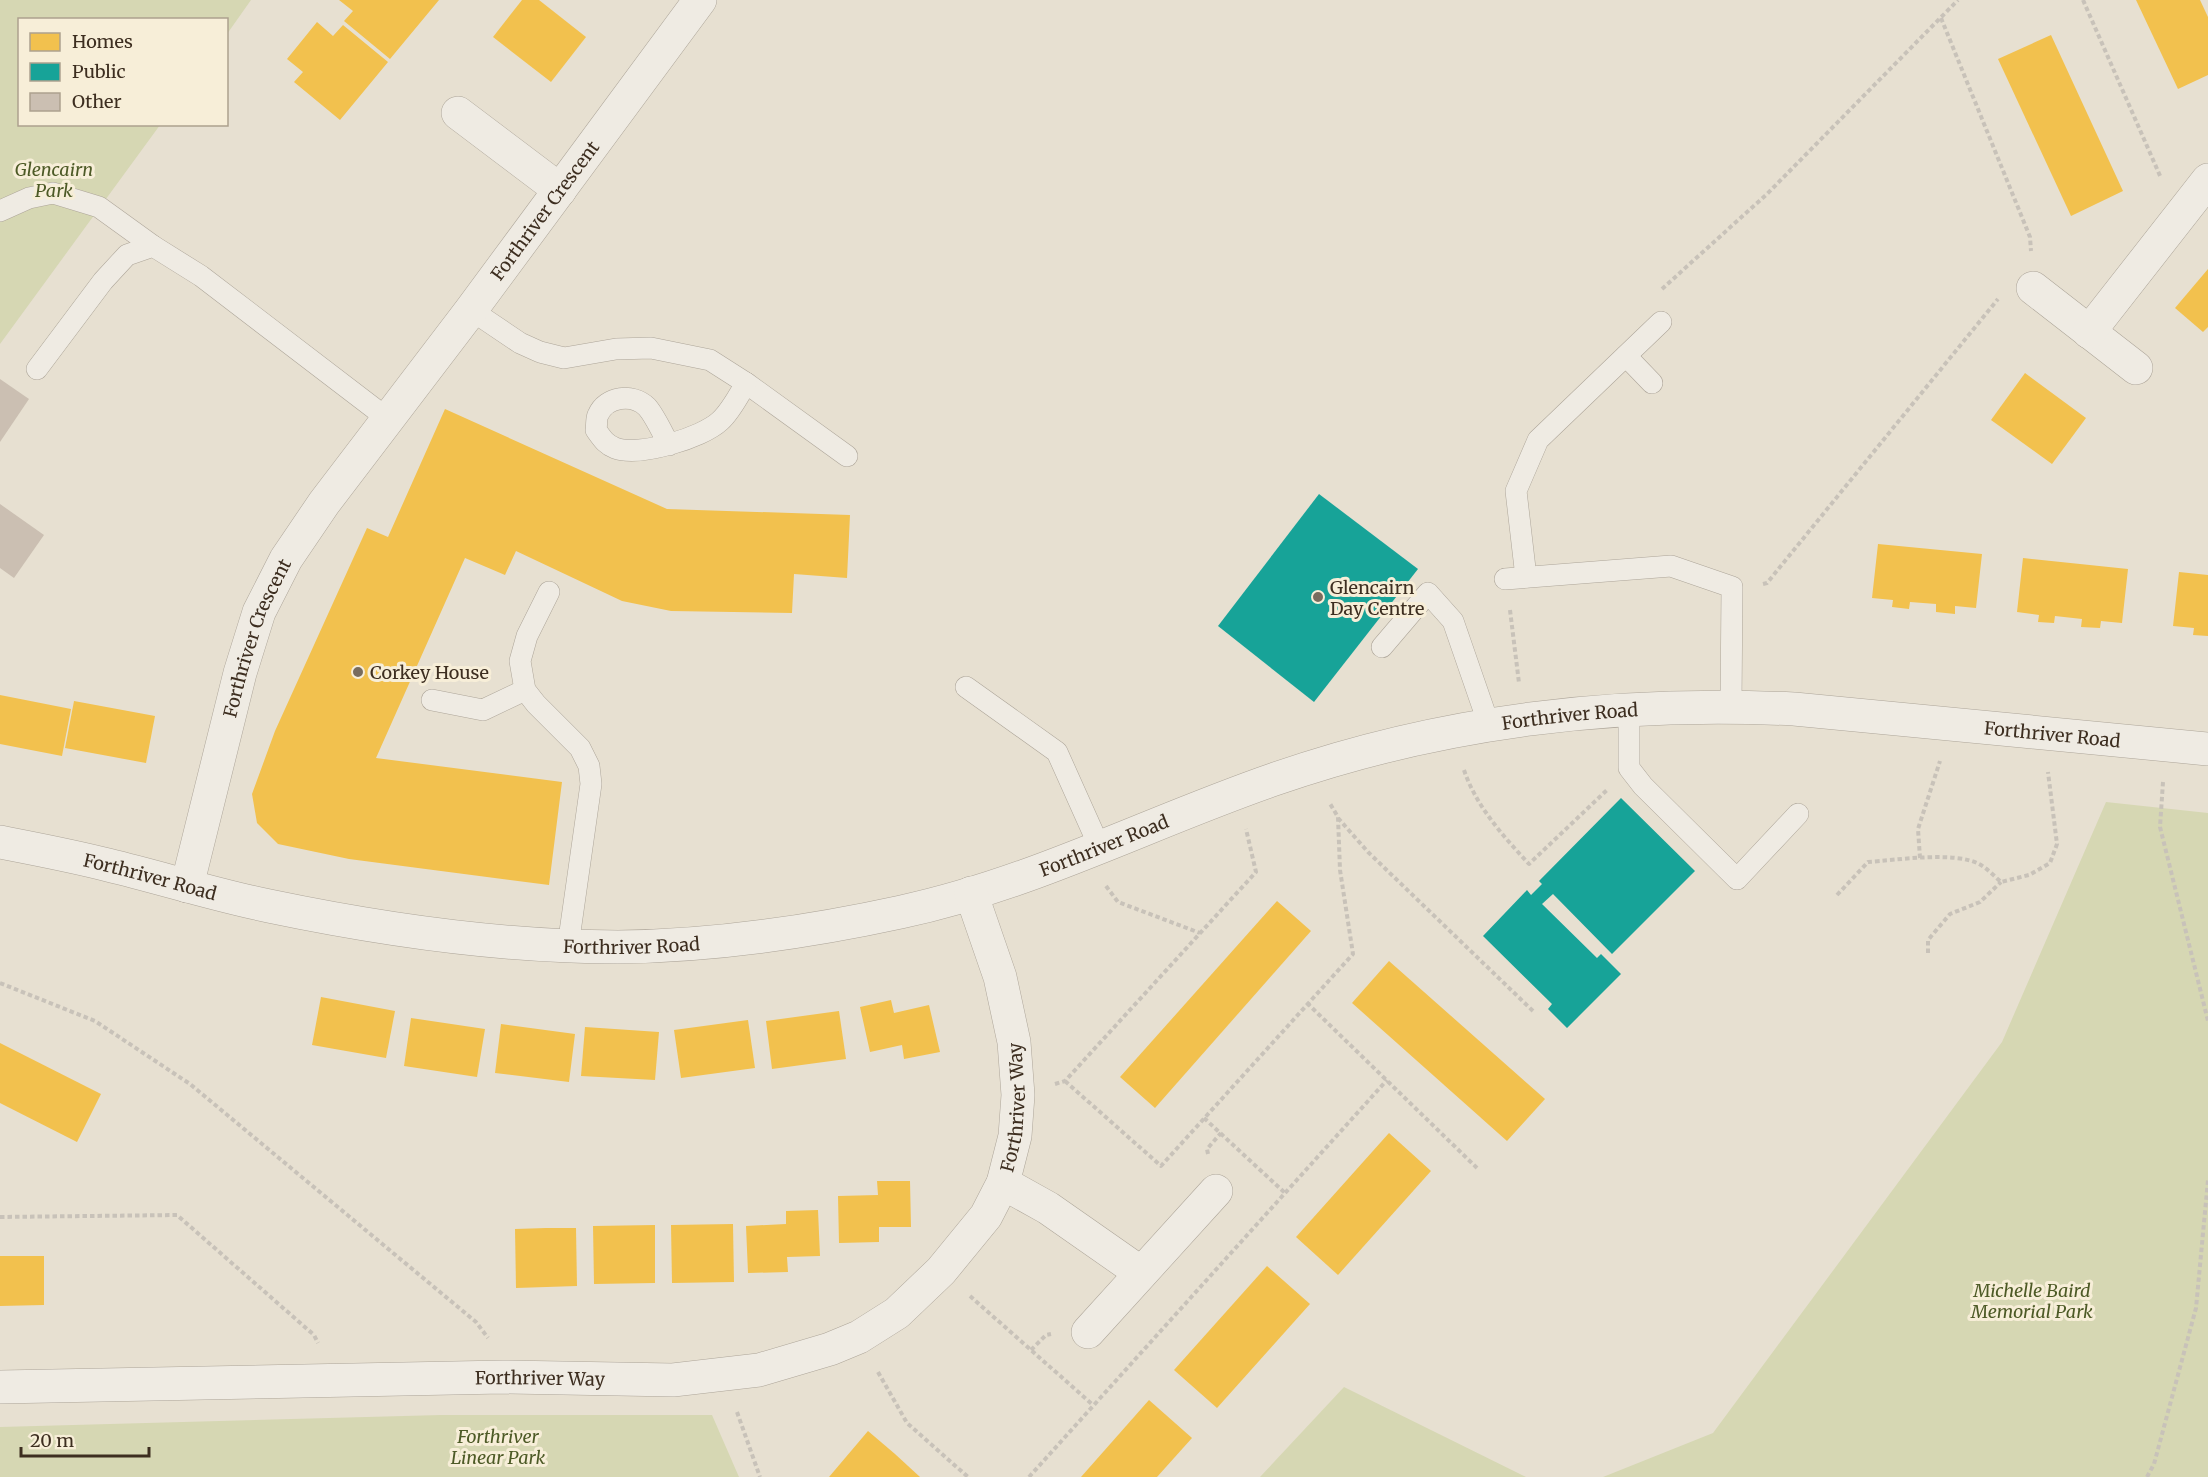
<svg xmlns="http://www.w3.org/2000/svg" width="2208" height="1477" viewBox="0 0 2208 1477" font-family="Merriweather,serif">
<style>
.green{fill:#d6d7b3}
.homes{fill:#f2c14e}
.public{fill:#17a398}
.building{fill:#cbbfb2}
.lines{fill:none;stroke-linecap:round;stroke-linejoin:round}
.lane-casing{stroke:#ada599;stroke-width:22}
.street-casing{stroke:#ada599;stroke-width:34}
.path{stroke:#c8c2b9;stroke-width:4;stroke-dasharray:4.5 3;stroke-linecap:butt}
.lane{stroke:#efebe3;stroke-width:21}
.street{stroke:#efebe3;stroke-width:33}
.poi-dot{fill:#786c5e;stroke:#f7eed8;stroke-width:2}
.labels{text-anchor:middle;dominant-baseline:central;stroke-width:6;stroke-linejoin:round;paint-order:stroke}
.park-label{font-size:18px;font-style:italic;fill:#4d5a26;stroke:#f7eed8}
.street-label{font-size:18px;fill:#3d2e20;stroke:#f7eed8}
.poi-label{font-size:18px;fill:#3d2e20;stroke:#f7eed8;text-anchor:start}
</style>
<rect width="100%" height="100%" fill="#e7e0d1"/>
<!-- green -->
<g class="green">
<polygon points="0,0 251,0 227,34 226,20 20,20 20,124 160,125 0,344"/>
<polygon points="2106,802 2208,813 2208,1477 1603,1477 1713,1433 2002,1042"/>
<polygon points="1344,1387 1526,1477 1260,1477"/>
<polygon points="441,1415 712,1415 739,1477 0,1477 0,1427"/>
</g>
<!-- homes -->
<g class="homes">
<polygon points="339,0 439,0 390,59 344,21 353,11"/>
<polygon points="522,0 539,0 586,37 551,82 493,37"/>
<polygon points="2136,0 2200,0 2208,17 2208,75 2178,89"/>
<polygon points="317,22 333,36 343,25 388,62 340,120 294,82 303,72 287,59"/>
<polygon points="2051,35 2123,191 2071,216 1998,59"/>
<polygon points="2208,269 2208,327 2203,332 2175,308"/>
<polygon points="2025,373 2086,418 2052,464 1991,420"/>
<polygon points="445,409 667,509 850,515 847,578 794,574 792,613 671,611 622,601 516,551 505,575 465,558 376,758 562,782 549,885 349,859 278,844 257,823 252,794 275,731 367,528 388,537"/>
<polygon points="1878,544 1982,554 1976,608 1955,606 1955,614 1936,612 1936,604 1910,602 1909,609 1892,607 1893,600 1872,598"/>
<polygon points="2023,558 2128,569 2122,623 2101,621 2100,628 2081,627 2082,619 2055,616 2054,623 2038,622 2039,615 2017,612"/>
<polygon points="2179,572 2208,575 2208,636 2193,635 2194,628 2173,626"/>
<polygon points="0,695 71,709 62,756 0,744"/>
<polygon points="74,701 155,716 146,763 65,748"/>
<polygon points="1277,901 1311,931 1155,1108 1120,1077"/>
<polygon points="1389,961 1545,1099 1507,1141 1352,1003"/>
<polygon points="321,997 395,1011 386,1058 312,1045"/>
<polygon points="891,1000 894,1013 929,1005 940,1052 904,1059 902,1045 870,1052 860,1007"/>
<polygon points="839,1011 846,1059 772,1069 766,1021"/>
<polygon points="411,1018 485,1029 477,1077 404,1066"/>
<polygon points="748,1020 755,1068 681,1078 674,1030"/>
<polygon points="501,1024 575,1034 569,1082 495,1073"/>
<polygon points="585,1027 659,1032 655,1080 581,1076"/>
<polygon points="0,1043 101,1094 77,1142 0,1103"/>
<polygon points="1389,1133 1431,1171 1338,1275 1296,1237"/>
<polygon points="877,1181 910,1181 911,1227 879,1227 879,1242 839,1243 838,1196 878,1195"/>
<polygon points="818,1210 820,1256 787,1257 788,1272 748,1273 746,1226 786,1224 786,1211"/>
<polygon points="733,1224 734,1282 672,1283 671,1225"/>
<polygon points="655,1225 655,1283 594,1284 593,1226"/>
<polygon points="546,1228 576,1228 577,1286 516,1288 515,1229"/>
<polygon points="0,1256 44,1256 44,1305 0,1306"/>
<polygon points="1267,1266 1310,1304 1217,1408 1174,1370"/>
<polygon points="1149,1400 1192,1438 1157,1477 1081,1477"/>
<polygon points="868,1431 895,1454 920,1477 829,1477"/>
</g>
<!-- public -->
<g class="public">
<polygon points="1319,494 1418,569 1314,702 1218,626"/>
<polygon points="1621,798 1695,871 1612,954 1553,894 1542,904 1597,958 1601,954 1621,974 1567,1028 1548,1009 1552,1004 1483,936 1527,890 1531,895 1542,884 1539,881"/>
</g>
<!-- building -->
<g class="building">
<polygon points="0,379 29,399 0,442"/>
<polygon points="0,504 44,535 14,578 0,568"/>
</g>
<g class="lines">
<!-- lane casing -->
<g class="lane-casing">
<g id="lane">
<polyline points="0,211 29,198 53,193 99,207 153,246"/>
<polyline points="471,310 520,343 540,352 564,358 616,349 651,348 710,360 746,383 847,456"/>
<polyline points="1626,356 1652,383"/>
<polyline points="37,369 103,281 127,255 153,246 201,276 388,419"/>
<path d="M669 445C663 434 655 416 647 407 633 393 606 396 598 415 596 419 597 425 596 430 602 438 605 444 615 448 639 457 702 438 720 421 731 411 739 395 746 383"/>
<polyline points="1526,577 1516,491 1538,440 1661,322"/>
<polyline points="1505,579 1671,566 1732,587 1731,706"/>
<polyline points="549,592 527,636 520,661 525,690 536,704 580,748 589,766 591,784 568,946"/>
<polyline points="1382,647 1428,593 1453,621 1489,725"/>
<polyline points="966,687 1057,752 1100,848"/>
<polyline points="432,700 483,710 525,690"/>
<polyline points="1629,709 1629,768 1643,786 1737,879 1798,814"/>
</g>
</g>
<!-- street casing -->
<g class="street-casing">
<g id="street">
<polyline points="458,113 560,190"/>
<polyline points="2033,288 2136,368"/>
<polyline points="2089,332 2208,180"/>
<path id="s1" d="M0 842C36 849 73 856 108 865 162 878 215 895 269 906 379 929 505 947 618 947 712 946 809 932 901 912 1032 884 1150 822 1275 779 1445 720 1615 701 1794 709L2208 749"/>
<path id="s2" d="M187 886 240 673 259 612 286 559 324 503 471 310 700 0"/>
<polyline points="1003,1183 1048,1208 1141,1273"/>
<polyline points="1088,1332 1216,1191"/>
<path id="s3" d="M0 1387 503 1377 673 1380 759 1370 830 1349 859 1337 897 1313 941 1271 986 1216 1003 1183 1015 1136 1018 1095 1014 1042 1000 977 971 893"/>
</g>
</g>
<!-- path -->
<g class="path">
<polyline points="2083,0 2161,178"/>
<polyline points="1941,18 2030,237 2031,251"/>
<polyline points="1662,289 1767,194 1958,0"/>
<polyline points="1763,584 1767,583 1998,299"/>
<polyline points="1510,610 1519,683"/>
<path d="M1464 770C1476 806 1503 836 1529 864L1607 790"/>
<polyline points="2163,782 2160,827 2208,1021"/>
<polyline points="1338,818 1368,852 1535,1013"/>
<polyline points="1920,858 1918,829 1940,761"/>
<polyline points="1106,886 1118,902 1200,933"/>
<path d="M1837 895 1868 862C1896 860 1955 851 1979 864 1987 868 1994 876 2001 882L2029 875 2050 863 2057 844 2048 772"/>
<polyline points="1928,953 1928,940 1950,914 1980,902 2001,882"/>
<polyline points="0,983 95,1021 190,1084 476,1322 488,1338"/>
<polyline points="1307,1003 1477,1168"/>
<polyline points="1065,1081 1161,1166 1353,954 1340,870 1338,817 1329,802"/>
<polyline points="1055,1084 1065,1081 1256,872 1246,829"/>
<polyline points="1204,1118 1285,1193"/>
<polyline points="1208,1154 1207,1149 1221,1133"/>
<polyline points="0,1217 177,1215 314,1335 318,1343"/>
<polyline points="970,1296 1093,1405"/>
<polyline points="1031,1350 1046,1335 1051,1334"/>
<polyline points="878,1372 907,1423 968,1477"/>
<polyline points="737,1412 760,1477"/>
<polyline points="1029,1477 1387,1080"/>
<polyline points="2147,1477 2154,1464 2196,1308 2208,1180"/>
</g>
<!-- lane -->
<use href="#lane" class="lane"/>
<!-- street -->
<use href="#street" class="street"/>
</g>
<!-- markers -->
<g class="poi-dot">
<circle cx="1318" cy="597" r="6"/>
<circle cx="358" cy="672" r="6"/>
</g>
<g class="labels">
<!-- park labels -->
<g class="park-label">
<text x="54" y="169">Glencairn<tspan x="54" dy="21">Park</tspan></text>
<text x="2032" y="1290">Michelle Baird<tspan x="2032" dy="21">Memorial Park</tspan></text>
<text x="498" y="1436">Forthriver<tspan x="498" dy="21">Linear Park</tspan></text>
</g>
<!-- street labels -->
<g class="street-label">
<text stroke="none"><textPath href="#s2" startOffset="777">Forthriver Crescent</textPath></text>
<text stroke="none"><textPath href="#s2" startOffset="258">Forthriver Crescent</textPath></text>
<text stroke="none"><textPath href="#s1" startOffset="1614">Forthriver Road</textPath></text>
<text stroke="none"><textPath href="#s1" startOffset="2098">Forthriver Road</textPath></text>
<text stroke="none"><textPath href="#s1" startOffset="1128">Forthriver Road</textPath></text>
<text stroke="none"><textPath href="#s1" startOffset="154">Forthriver Road</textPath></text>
<text stroke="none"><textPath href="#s1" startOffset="642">Forthriver Road</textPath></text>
<text stroke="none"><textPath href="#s3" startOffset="1156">Forthriver Way</textPath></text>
<text stroke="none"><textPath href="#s3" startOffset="540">Forthriver Way</textPath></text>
</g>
<!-- poi labels -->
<g class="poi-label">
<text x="1330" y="587">Glencairn<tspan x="1330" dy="21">Day Centre</tspan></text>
<text x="370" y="672">Corkey House</text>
</g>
</g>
<!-- legend -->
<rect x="18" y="18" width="210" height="108" fill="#f7eed8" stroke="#ada18e" stroke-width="1.5"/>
<rect x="30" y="33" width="30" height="18" fill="#f2c14e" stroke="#ada18e" stroke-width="1.5"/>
<text x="72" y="48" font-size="18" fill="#3d2e20">Homes</text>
<rect x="30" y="63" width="30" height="18" fill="#17a398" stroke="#ada18e" stroke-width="1.5"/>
<text x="72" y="78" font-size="18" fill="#3d2e20">Public</text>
<rect x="30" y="93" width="30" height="18" fill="#cbbfb2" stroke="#ada18e" stroke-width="1.5"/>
<text x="72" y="108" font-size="18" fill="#3d2e20">Other</text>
<!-- scale -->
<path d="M21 1447v9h128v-9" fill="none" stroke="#3d2e20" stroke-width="3"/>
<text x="30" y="1447" font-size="18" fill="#3d2e20" stroke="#f7eed8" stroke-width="4.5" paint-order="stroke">20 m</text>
</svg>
